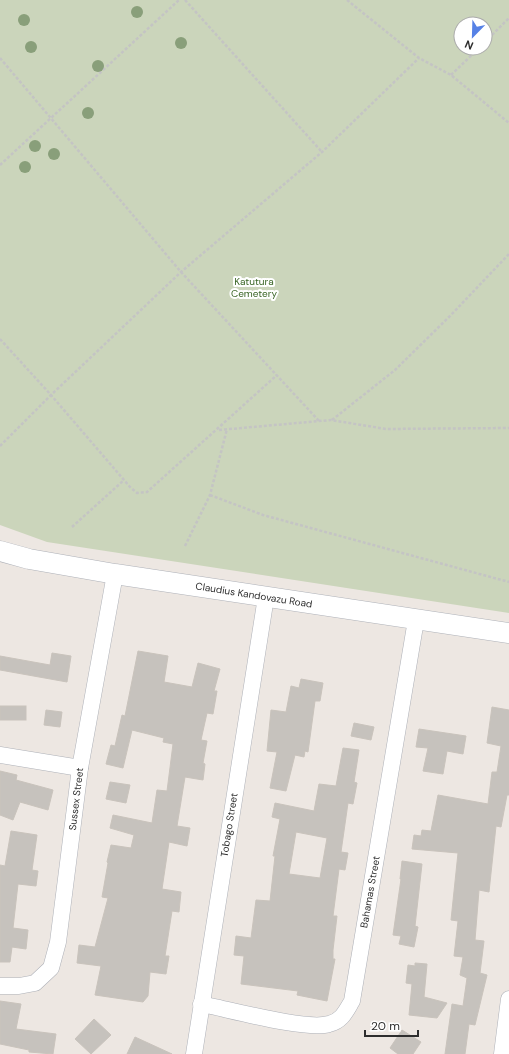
<svg xmlns="http://www.w3.org/2000/svg" width="509" height="1054" viewBox="0 0 509 1054" font-family="'DM Sans',sans-serif">
<style>
.cemetery{fill:#cbd5bb;fill-rule:evenodd}
.building{fill:#c6c2bd;stroke:#c9c3bc;fill-rule:evenodd}
.lines{fill:none;stroke-linecap:round;stroke-linejoin:round}
.minor-casing{stroke:#aeb1b8;stroke-width:17}
.tertiary-casing{stroke:#aeb1b8;stroke-width:21}
.path{stroke:#c4c4c4;stroke-width:2.5;stroke-dasharray:3 2;stroke-linecap:butt}
.minor{stroke:#fff;stroke-width:16}
.tertiary{stroke:#fff;stroke-width:20}
.tree{fill:#899f7a}
.labels{text-anchor:middle;dominant-baseline:central;stroke-width:4;stroke-linejoin:round;paint-order:stroke}
.park-label{font-size:10px;fill:#386424;stroke:#fff}
.street-label{font-size:10px;fill:#2e2e2e;stroke:#fff}
</style>
<rect width="100%" height="100%" fill="#ede7e2"/>
<!-- cemetery -->
<path class="cemetery" d="M0 0H509V613L47 542 0 525ZM461 24H485V48H461Z"/>
<!-- building -->
<g class="building">
<polygon points="138,651 168,656 164,682 192,687 198,663 220,669 214,691 217,691 213,714 207,713 201,740 207,741 203,763 205,764 203,780 185,777 177,826 190,828 187,846 169,842 162,889 181,892 179,912 172,911 165,956 169,956 166,974 150,972 148,996 143,1002 95,995 101,966 77,963 79,945 95,947 108,898 102,897 108,863 107,862 111,845 131,848 134,835 110,828 113,815 152,823 157,790 167,791 173,744 163,742 164,738 132,730 123,768 106,764 111,745 115,746 122,715 125,716"/>
<polygon points="52,653 71,656 67,682 0,670 0,656 50,665"/>
<polygon points="301,679 323,683 320,701 315,701 308,752 305,751 304,757 295,755 286,791 270,788 277,752 267,751 271,710 286,712 291,686 299,688"/>
<rect x="0" y="706" width="26" height="14"/>
<polygon points="492,707 509,710 509,795 507,795 501,827 496,826 489,892 479,890 475,940 484,941 480,973 487,975 475,1025 469,1024 465,1054 445,1054 452,1004 463,1006 467,978 460,975 463,957 454,956 458,921 451,920 458,853 412,849 414,835 421,836 422,830 431,831 438,795 488,804 492,772 497,772 501,746 487,743"/>
<polygon points="46,710 62,712 60,727 44,725"/>
<polygon points="354,723 374,727 371,740 351,736"/>
<polygon points="419,729 466,736 463,754 447,751 443,774 423,771 428,748 416,747"/>
<path d="M343 748 359 750 354 782 357 783 353 804 348 803 341 852 348 853 345 870 339 869 333 916H337L333 950V959H335L327 1001 297 995 298 991 241 984 244 956 234 955 236 936 251 938 256 900 270 901 275 856H273L280 819 272 817 275 803 314 811 319 784 336 786ZM296 832 327 838 320 878 289 874Z"/>
<polygon points="0,771 17,775 16,780 53,790 48,810 20,802 13,820 0,815"/>
<polygon points="110,782 130,785 126,803 106,799"/>
<polygon points="11,831 37,835 32,870 38,871 36,886 18,884 13,928 28,930 26,949 12,947 10,962 0,962 0,865 5,866"/>
<polygon points="402,861 422,864 415,926 418,927 414,947 399,944 401,936 393,935 401,879 400,879"/>
<polygon points="415,963 427,964 424,997 447,1003 437,1018 409,1015 412,984 406,983 408,965 415,966"/>
<polygon points="0,1001 21,1004 16,1029 56,1034 53,1054 29,1052 29,1050 0,1044"/>
<polygon points="94,1019 111,1035 91,1054 75,1039"/>
<polygon points="402,1030 421,1042 413,1054 398,1054 390,1048"/>
<polygon points="135,1037 172,1054 127,1054"/>
</g>
<g class="lines">
<!-- minor casing -->
<g class="minor-casing">
<g id="minor">
<polyline points="0,755 80,768"/>
<polyline points="0,986 19,986 35,983 51,968 58,942 80,768 115,574"/>
<path d="M201 1004C228 1009 306 1031 329 1024 342 1021 346 1011 352 1001L416 620"/>
<polyline points="194,1054 266,597"/>
<polyline points="502,1054 509,999"/>
</g>
</g>
<!-- tertiary casing -->
<g class="tertiary-casing">
<polyline id="tertiary" points="0,551 29,559 115,574 509,633"/>
</g>
<!-- path -->
<g class="path">
<polyline points="185,0 322,152"/>
<polyline points="347,0 419,58 451,75 509,123"/>
<polyline points="485,42 509,18"/>
<polyline points="0,58 181,272 320,422"/>
<polyline points="451,75 479,48"/>
<polyline points="0,165 179,0"/>
<polyline points="0,339 51,395 130,487 137,493 147,492 277,375"/>
<polyline points="332,420 395,370 451,315 509,254"/>
<polyline points="219,430 331,420 386,429 509,428"/>
<polyline points="0,446 51,395 181,272 322,152 419,58"/>
<polyline points="210,495 263,515 509,582"/>
<polyline points="72,527 124,480"/>
<polyline points="185,546 210,495 227,429"/>
</g>
<!-- minor -->
<use href="#minor" class="minor"/>
<!-- tertiary -->
<use href="#tertiary" class="tertiary"/>
</g>
<!-- trees -->
<g class="tree">
<circle cx="137" cy="12" r="6"/>
<circle cx="24" cy="20" r="6"/>
<circle cx="181" cy="43" r="6"/>
<circle cx="31" cy="47" r="6"/>
<circle cx="98" cy="66" r="6"/>
<circle cx="88" cy="113" r="6"/>
<circle cx="35" cy="146" r="6"/>
<circle cx="54" cy="154" r="6"/>
<circle cx="25" cy="167" r="6"/>
</g>
<g class="labels">
<!-- park labels -->
<g class="park-label">
<text x="254" y="281">Katutura<tspan x="254" dy="12">Cemetery</tspan></text>
</g>
<!-- street labels -->
<g class="street-label">
<text transform="translate(254 595) rotate(9)">Claudius Kandovazu Road</text>
<text transform="translate(76 799) rotate(-83)">Sussex Street</text>
<text transform="translate(229 825) rotate(-81)">Tobago Street</text>
<text transform="translate(370 892) rotate(-80)">Bahamas Street</text>
</g>
</g>
<!-- north arrow -->
<g transform="translate(473 36) rotate(203)"><circle r="19" fill="#ffffff" stroke="#ababab"/>
<path d="M0-3L7 15L0 10L-7 15Z" fill="#5681e6"/>
<text y="-6" font-size="11" font-weight="bold" text-anchor="middle" fill="#2e2e2e">N</text>
</g>
<!-- scale -->
<path d="M365 1030v6h53v-6" fill="none" stroke="#2e2e2e" stroke-width="2"/>
<text x="371" y="1030" font-size="12" fill="#2e2e2e" stroke="#ffffff" stroke-width="3" paint-order="stroke">20 m</text>
</svg>
